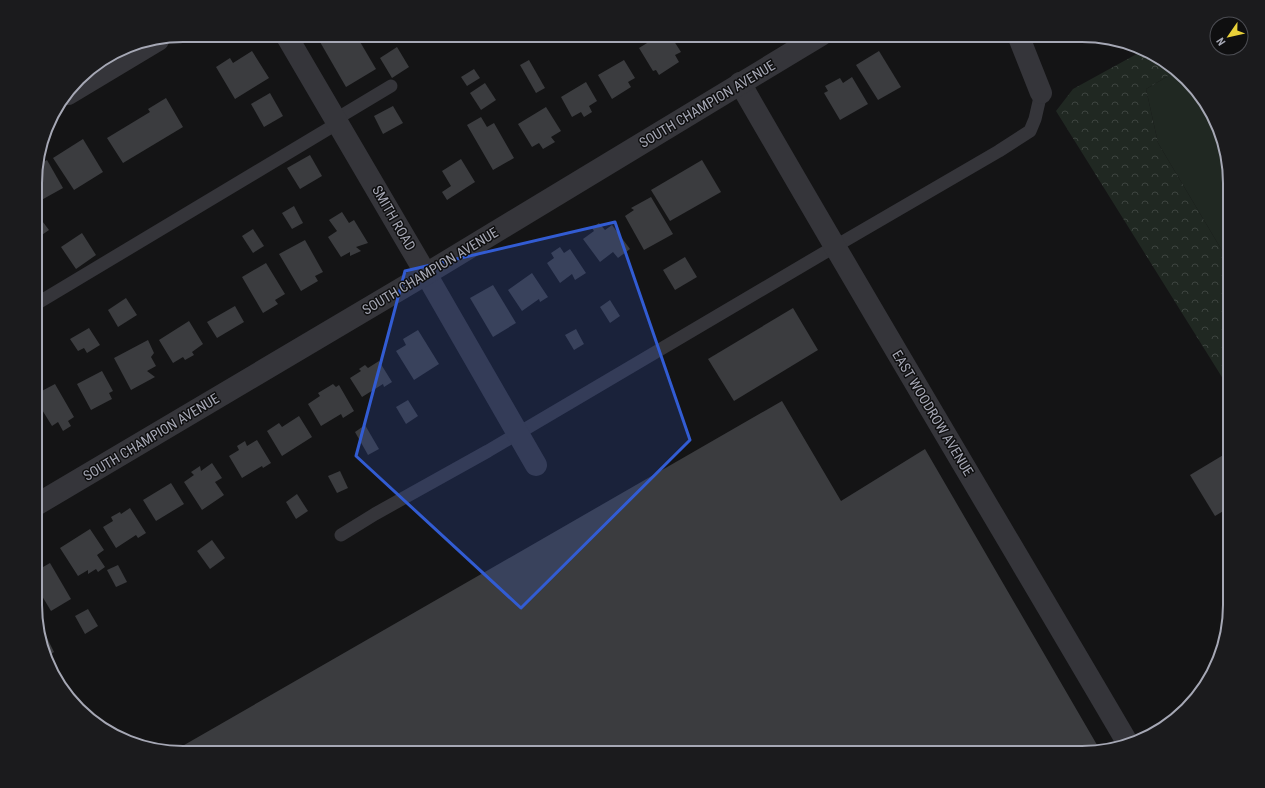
<svg xmlns="http://www.w3.org/2000/svg" width="1265" height="788" viewBox="0 0 1265 788" font-family="'Roboto Condensed',sans-serif">
<style>
.grass{fill:#202822}
.forest{fill:url(#forest-crowns)}
.building{fill:#3b3c3f}
.lines{fill:none;stroke-linecap:round;stroke-linejoin:round}
.lane{stroke:#35353a;stroke-width:13}
.street{stroke:#35353a;stroke-width:22}
.marked{fill:#325cd3;fill-opacity:0.2;stroke:#325cd3;stroke-width:3;stroke-linejoin:round}
.labels{text-anchor:middle;dominant-baseline:central;stroke-width:3;stroke-linejoin:round;paint-order:stroke}
.street-label{font-size:14px;fill:#a6a8b5;stroke:#0f0f10}
.rim{fill:none;stroke:#a6a8b5;stroke-width:2}
</style>
<defs>
<pattern id="forest-crowns" width="20" height="18" patternUnits="userSpaceOnUse"><rect width="20" height="18" fill="#202822"/><path d="M2 6a3 3 0 1 1 6 0M12 15a3 3 0 1 1 6 0" fill="none" stroke="#3d4440"/></pattern>
</defs>
<rect width="100%" height="100%" fill="#141415"/>
<!-- grass -->
<polygon class="grass" points="1175,72 1210,109 1230,173 1230,264 1158,143 1146,89"/>
<!-- forest -->
<polygon class="forest" points="1144,50 1164,60 1175,72 1146,89 1158,143 1230,264 1230,390 1056,111 1073,89"/>
<!-- building -->
<g class="building">
<polygon points="316,35 356,35 376,69 346,87"/>
<polygon points="660,35 670,35 681,52 675,55 679,62 659,75 656,70 653,71 639,48"/>
<polygon points="397,47 409,67 392,78 380,58"/>
<polygon points="252,51 269,78 235,99 216,67 230,58 233,63"/>
<polygon points="879,51 901,87 878,100 856,65"/>
<polygon points="529,60 545,88 536,93 520,65"/>
<polygon points="624,60 635,78 628,82 631,87 612,99 598,75"/>
<polygon points="474,69 480,78 467,86 461,77"/>
<polygon points="852,77 868,104 840,120 824,93 828,91 825,86 840,78 843,83"/>
<polygon points="586,82 597,101 589,106 592,112 584,117 581,112 572,117 561,97"/>
<polygon points="485,83 496,100 481,110 470,93"/>
<polygon points="270,93 283,116 264,127 251,104"/>
<polygon points="166,98 183,127 123,163 107,138 150,112 148,109"/>
<polygon points="393,106 403,123 383,134 374,116"/>
<polygon points="546,107 561,131 551,137 555,142 543,149 539,143 532,147 518,124"/>
<polygon points="481,117 487,127 494,123 514,158 493,170 467,125"/>
<polygon points="83,139 103,172 74,190 53,158"/>
<polygon points="310,155 322,176 300,189 287,168"/>
<polygon points="461,159 475,182 447,200 442,192 451,186 442,171"/>
<polygon points="47,160 63,188 36,203 36,166"/>
<polygon points="702,160 721,192 670,221 651,190"/>
<polygon points="651,197 673,234 644,250 625,216 634,210 631,208"/>
<polygon points="294,206 303,223 292,229 282,213"/>
<polygon points="342,212 349,223 354,220 368,243 356,247 361,251 350,256 350,252 341,257 328,237 337,231 329,220"/>
<polygon points="36,213 49,230 36,239"/>
<polygon points="599,223 605,230 612,225 630,249 618,258 613,252 600,262 583,239 594,231 592,228"/>
<polygon points="253,229 264,246 253,253 242,236"/>
<polygon points="82,233 96,255 76,269 61,247"/>
<polygon points="305,240 323,272 315,276 318,281 301,291 279,254"/>
<polygon points="560,247 564,253 570,249 586,273 575,280 572,274 560,283 547,263 554,258 551,253"/>
<polygon points="685,257 697,277 675,290 663,270"/>
<polygon points="266,263 285,294 275,300 278,304 263,313 242,277"/>
<polygon points="532,273 548,297 540,302 539,299 522,311 508,290"/>
<polygon points="493,285 516,323 493,337 470,298"/>
<polygon points="126,298 137,315 118,327 108,310"/>
<polygon points="610,300 620,316 610,323 600,307"/>
<polygon points="235,306 244,322 217,338 207,322"/>
<polygon points="793,308 818,350 734,401 708,359"/>
<polygon points="189,321 203,344 192,352 194,355 185,360 183,357 173,363 159,340"/>
<polygon points="89,328 100,345 87,353 84,348 78,351 70,339"/>
<polygon points="576,329 584,344 574,350 565,335"/>
<polygon points="418,330 439,364 414,380 396,351 406,345 403,339"/>
<polygon points="148,340 154,353 151,357 156,366 147,371 155,377 131,390 114,358"/>
<polygon points="379,361 392,382 384,387 383,384 362,397 350,378 361,371 359,369 365,365 368,368"/>
<polygon points="102,371 113,391 109,393 112,399 91,410 77,384"/>
<polygon points="55,384 74,417 68,421 71,426 63,431 58,422 52,426 36,400 36,394"/>
<polygon points="333,384 336,387 339,385 354,411 343,418 341,414 321,426 308,404 320,396 318,393"/>
<polygon points="408,400 418,416 406,424 396,407"/>
<polygon points="782,401 841,501 925,449 1100,750 1092,753 183,753 172,752"/>
<polygon points="299,416 312,437 282,456 267,431 279,423 282,427"/>
<polygon points="365,425 379,449 368,455 355,432"/>
<polygon points="257,440 271,463 263,468 262,466 242,478 229,456 239,450 237,446 245,441 247,446"/>
<polygon points="1230,451 1230,507 1215,516 1190,475"/>
<polygon points="212,463 222,478 215,482 224,495 202,510 184,482 194,475 191,472 200,466 201,471"/>
<polygon points="340,471 348,488 337,493 328,476"/>
<polygon points="171,483 184,504 156,521 143,500"/>
<polygon points="297,494 308,511 296,519 286,502"/>
<polygon points="130,508 146,533 138,538 136,535 116,548 103,527 113,521 111,517 120,512 121,514"/>
<polygon points="90,529 104,550 97,555 105,567 98,572 96,569 88,574 88,570 78,576 60,548"/>
<polygon points="212,540 225,558 210,569 197,551"/>
<polygon points="50,563 71,599 51,611 36,586 36,571"/>
<polygon points="118,565 127,582 116,587 107,570"/>
<polygon points="88,609 98,626 85,634 75,616"/>
<polygon points="44,632 54,652 48,656 40,634"/>
</g>
<g class="lines">
<!-- lane -->
<g class="lane">
<polyline points="336,119 391,86"/>
<polyline points="36,304 338,123"/>
<polyline points="341,535 375,514 488,451 834,247 999,151 1030,131 1035,119 1041,93"/>
</g>
<!-- street -->
<g class="street">
<polyline points="286,35 426,274 536,465"/>
<polyline points="1018,35 1041,93"/>
<path d="M740 83C867 304 998 522 1127 742"/>
<polyline points="68,94 158,40"/>
<polyline points="36,505 426,274 821,35"/>
</g>
</g>
<!-- marked area -->
<path class="marked" d="M615 222 690 440 521 608 356 456 405 271Z"/>
<g class="labels">
<!-- street labels -->
<g class="street-label">
<text transform="translate(707 104) rotate(-31)">SOUTH CHAMPION AVENUE</text>
<text transform="translate(394 218) rotate(60)">SMITH ROAD</text>
<text transform="translate(430 271) rotate(-31)">SOUTH CHAMPION AVENUE</text>
<text transform="translate(933 413) rotate(59)">EAST WOODROW AVENUE</text>
<text transform="translate(151 437) rotate(-31)">SOUTH CHAMPION AVENUE</text>
</g>
</g>
<!-- crop -->
<path d="M0 0H1265V788H0ZM183 42H1082A141 141 0 0 1 1223 183V605A141 141 0 0 1 1082 746H183A141 141 0 0 1 42 605V183A141 141 0 0 1 183 42Z" fill="#1b1b1d" fill-rule="evenodd"/>
<path class="rim" d="M183 42H1082A141 141 0 0 1 1223 183V605A141 141 0 0 1 1082 746H183A141 141 0 0 1 42 605V183A141 141 0 0 1 183 42Z"/>
<!-- north arrow -->
<g transform="translate(1229 36) rotate(236)"><circle r="19" fill="#0f0f10" stroke="#4b4c52"/>
<path d="M0-3L7 15L0 10L-7 15Z" fill="#e8d039"/>
<text y="-6" font-size="11" font-weight="bold" text-anchor="middle" fill="#a6a8b5">N</text>
</g>
</svg>
